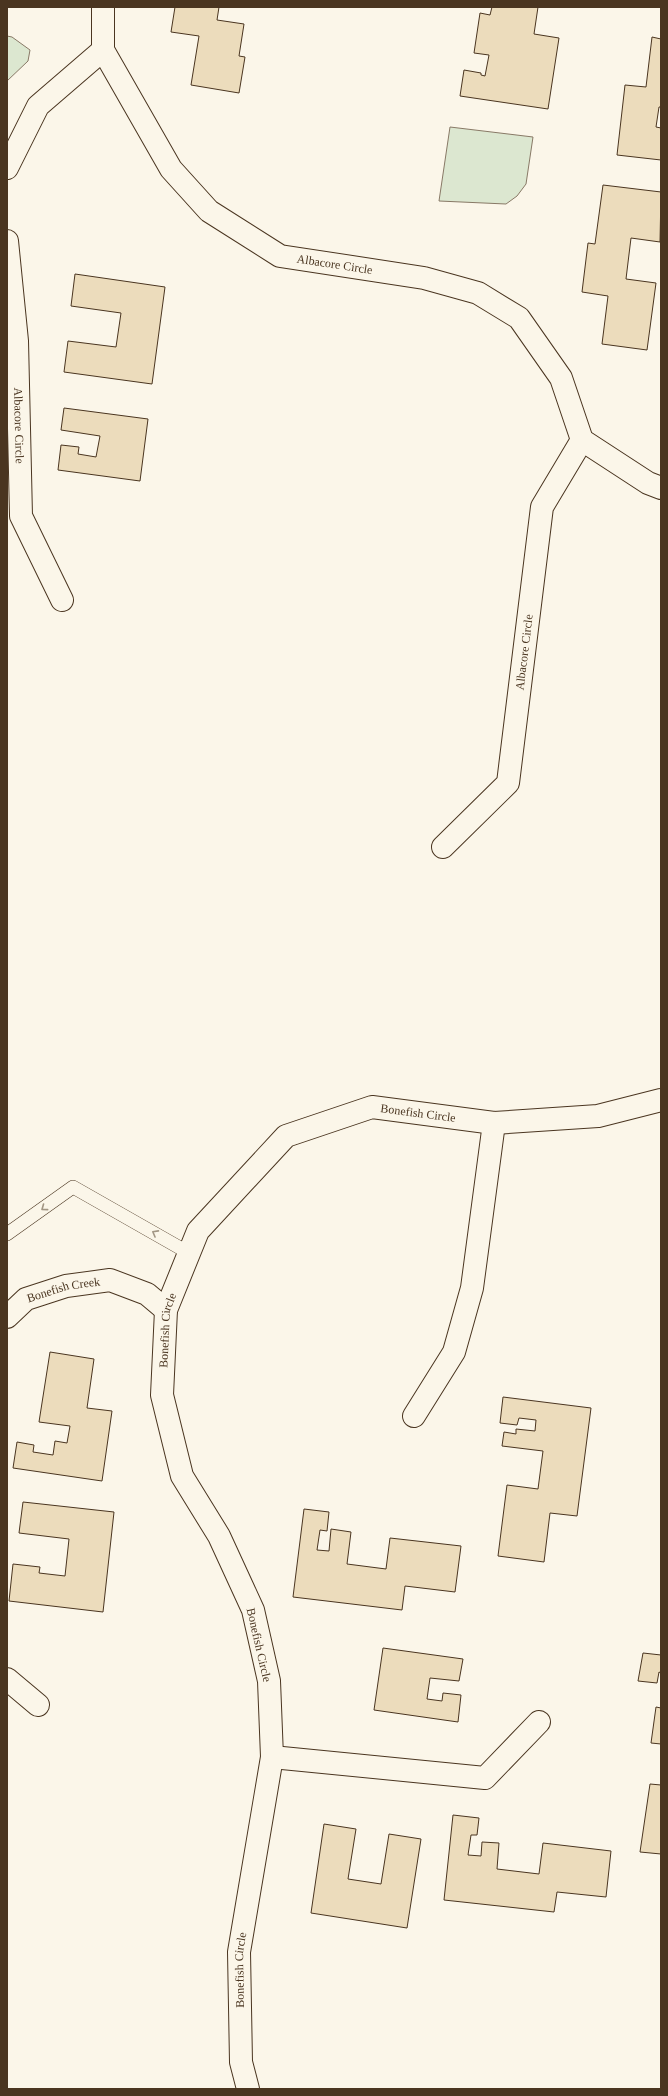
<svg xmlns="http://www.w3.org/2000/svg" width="668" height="2096" viewBox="0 0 668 2096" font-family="'Times New Roman',serif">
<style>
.green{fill:#dce7d0;stroke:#887966}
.building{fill:#ecdcbc;stroke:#4a3520}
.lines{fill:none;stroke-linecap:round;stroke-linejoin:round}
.service-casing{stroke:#4a3520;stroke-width:14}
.minor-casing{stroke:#4a3520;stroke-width:24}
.service{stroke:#fbf6e9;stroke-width:13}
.minor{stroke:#fbf6e9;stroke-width:22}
.oneway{stroke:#a29684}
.labels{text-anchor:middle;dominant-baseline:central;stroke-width:3;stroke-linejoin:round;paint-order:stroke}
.street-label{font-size:12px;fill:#4a3520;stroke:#fbf6e9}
</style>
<rect width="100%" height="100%" fill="#fbf6e9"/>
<!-- green -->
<g class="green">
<polygon points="7,36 12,37 30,50 28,61 7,81"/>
<polygon points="450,127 533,137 526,184 517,196 506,204 439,201"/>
</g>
<!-- building -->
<g class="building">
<polygon points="175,7 219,7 217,20 244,24 239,56 245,57 239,93 191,85 199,36 171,32"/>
<polygon points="492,7 538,7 534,34 559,38 548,109 460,96 464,70 481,73 481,75 485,76 489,55 474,53 480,13 490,15"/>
<polygon points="652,37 661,39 661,107 659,107 656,127 661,128 661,160 617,155 625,85 646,87"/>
<polygon points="603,185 661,192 660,242 631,238 626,279 656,283 647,350 602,344 608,296 582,292 588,243 595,244"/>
<polygon points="75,274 165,287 152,384 64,372 68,341 116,347 121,313 71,306"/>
<polygon points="64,408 148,419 140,481 58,470 61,445 79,447 78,454 96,457 100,436 61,430"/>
<polygon points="50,1352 94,1359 87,1408 112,1411 102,1481 13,1468 17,1442 34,1445 33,1452 53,1455 55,1441 67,1443 70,1426 39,1422"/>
<polygon points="503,1397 591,1408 577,1516 550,1513 544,1562 498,1556 507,1485 538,1489 543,1451 502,1446 504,1432 516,1434 516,1429 535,1431 536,1420 519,1418 517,1425 500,1423"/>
<polygon points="23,1502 114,1512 103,1612 9,1601 13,1564 40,1567 39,1573 65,1576 69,1539 19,1533"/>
<polygon points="304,1509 329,1512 327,1531 320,1530 317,1550 329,1551 331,1529 351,1532 347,1564 386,1569 390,1538 461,1546 455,1592 405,1586 402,1610 293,1597"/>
<polygon points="383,1648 463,1659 459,1681 430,1678 427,1699 442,1701 443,1693 461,1695 458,1722 374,1710"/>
<polygon points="643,1653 661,1655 661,1673 659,1672 657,1683 638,1681"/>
<polygon points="656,1707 661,1708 661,1744 651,1743"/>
<polygon points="650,1784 661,1785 661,1854 640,1852"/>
<polygon points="453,1815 479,1818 477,1835 471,1835 468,1855 481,1856 482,1842 499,1843 497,1869 539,1874 543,1843 611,1851 606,1897 557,1892 554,1912 444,1900"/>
<polygon points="324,1824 356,1829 348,1879 381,1884 389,1834 421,1839 407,1928 311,1913"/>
</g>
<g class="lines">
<!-- service casing -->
<g class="service-casing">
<polyline id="service" points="7,1234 73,1187 189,1253"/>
</g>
<!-- minor casing -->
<g class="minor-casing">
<g id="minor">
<path id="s1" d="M103 7V50L171 169 209 211 280 256 424 278 478 293 519 318 561 378 582 440 648 483 661 488"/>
<polyline points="7,168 38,106 103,50"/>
<path id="s2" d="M7 241 17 341 21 516 62 600"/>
<path id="s3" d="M443 847 508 783 542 507 582 440"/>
<path id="s4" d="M7 1317 26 1299 66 1286 110 1280 147 1294 166 1310"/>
<polyline points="414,1416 454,1352 472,1288 494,1123"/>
<polyline points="7,1679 38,1705"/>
<polyline points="272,1757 485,1778 539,1722"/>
<path id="s5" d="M248 2089 241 2062 239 1952 272 1757 269 1681 253 1610 219 1536 182 1476 162 1395 166 1310 198 1231 286 1136 372 1107 494 1123 598 1116 661 1100"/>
</g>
</g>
<!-- service -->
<use href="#service" class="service"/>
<!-- minor -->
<use href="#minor" class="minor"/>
</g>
<!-- one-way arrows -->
<defs><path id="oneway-chevron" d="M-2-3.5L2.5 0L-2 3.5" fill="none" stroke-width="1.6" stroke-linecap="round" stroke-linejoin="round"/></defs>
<g class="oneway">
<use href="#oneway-chevron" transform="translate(44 1208) rotate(144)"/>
<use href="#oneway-chevron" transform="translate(155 1233) rotate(-151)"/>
</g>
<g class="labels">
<!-- street labels -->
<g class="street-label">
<text stroke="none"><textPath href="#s1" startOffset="376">Albacore Circle</textPath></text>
<text stroke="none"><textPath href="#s2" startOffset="185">Albacore Circle</textPath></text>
<text stroke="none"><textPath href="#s3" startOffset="223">Albacore Circle</textPath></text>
<text stroke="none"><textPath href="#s5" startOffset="1157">Bonefish Circle</textPath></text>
<text stroke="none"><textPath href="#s4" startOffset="65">Bonefish Creek</textPath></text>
<text stroke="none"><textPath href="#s5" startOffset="785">Bonefish Circle</textPath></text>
<text transform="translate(259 1645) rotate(77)">Bonefish Circle</text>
<text stroke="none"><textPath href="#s5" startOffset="120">Bonefish Circle</textPath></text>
</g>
</g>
<!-- border -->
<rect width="668" height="2096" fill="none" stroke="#4a3520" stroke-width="16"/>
</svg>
